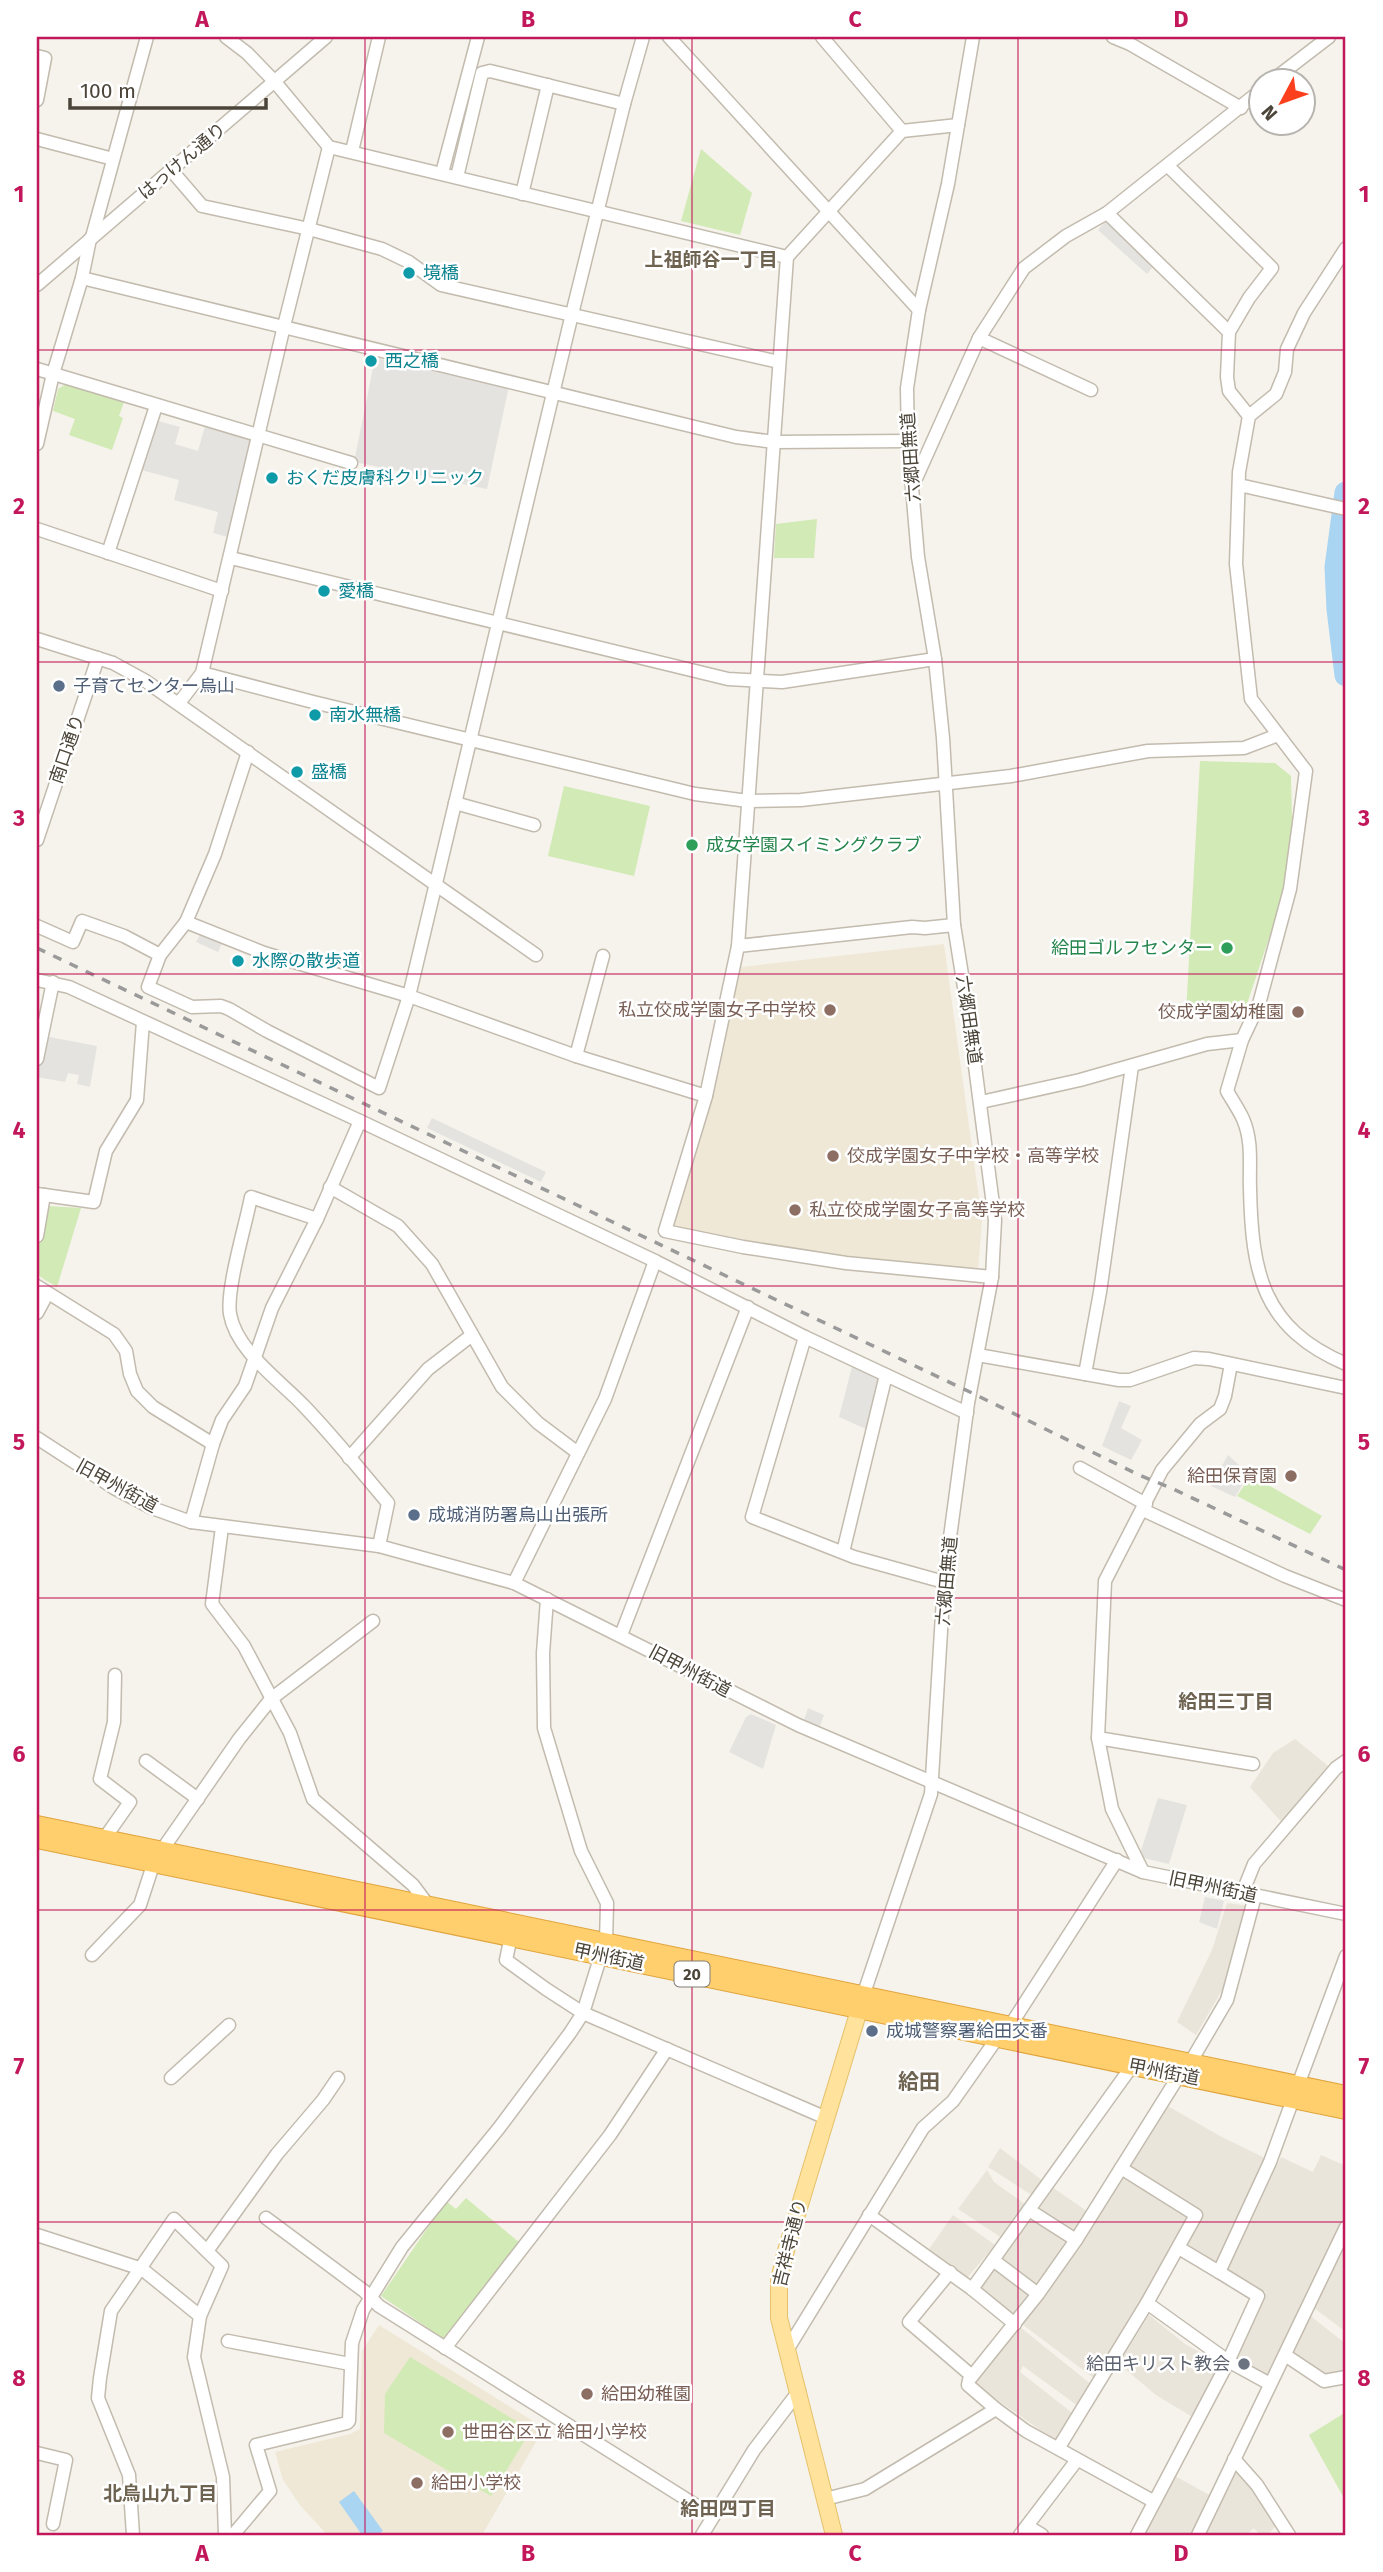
<svg xmlns="http://www.w3.org/2000/svg" width="1383" height="2572" viewBox="0 0 1383 2572" font-family="'Fira Sans','Noto Sans JP',sans-serif">
<style>
.residential{fill:#eae5da}
.education{fill:#efe8d6}
.green{fill:#d2eab5}
.parking{fill:#e5e3e0}
.water{fill:#a9d4f2}
.lines{fill:none;stroke-linecap:round;stroke-linejoin:round}
.river{stroke:#a9d4f2;stroke-width:23}
.minor-casing{stroke:#c2bbae;stroke-width:15}
.major-casing{stroke:#e6c16a;stroke-width:18}
.highway-casing{stroke:#e0a43c;stroke-width:20}
.minor{stroke:#fff;stroke-width:12}
.major{stroke:#ffe39c;stroke-width:16}
.highway{stroke:#ffcf6e;stroke-width:18}
.rail{stroke:#9a9a9a;stroke-width:3.5;stroke-dasharray:9 9;stroke-linecap:butt}
.grid{fill:none;stroke:#c2185b;stroke-width:2;stroke-opacity:0.55}
.culture-dot{fill:#0f9aa8;stroke:#fff;stroke-width:2.5}
.service-dot{fill:#5c6f8a;stroke:#fff;stroke-width:2.5}
.leisure-dot{fill:#2e9e5b;stroke:#fff;stroke-width:2.5}
.education-dot{fill:#8d6e63;stroke:#fff;stroke-width:2.5}
.worship-dot{fill:#6b7280;stroke:#fff;stroke-width:2.5}
.labels{text-anchor:middle;dominant-baseline:central;stroke-width:5;stroke-linejoin:round;paint-order:stroke}
.shield{fill:#fff;stroke:#817c74;stroke-width:2}
.shield-label{font-size:16px;font-weight:bold;fill:#4b4439}
.street-label{font-size:18px;fill:#4b4439;stroke:#fff}
.culture-label{font-size:18px;fill:#0d838f;stroke:#fff;text-anchor:start}
.service-label{font-size:18px;fill:#4e5e75;stroke:#fff;text-anchor:start}
.leisure-label{font-size:18px;fill:#27864d;stroke:#fff;text-anchor:start}
.education-label{font-size:18px;fill:#785e54;stroke:#fff;text-anchor:start}
.worship-label{font-size:18px;fill:#5b616d;stroke:#fff;text-anchor:end}
.neighbourhood-label{font-size:19px;font-weight:bold;fill:#6e6250;stroke:#fff}
.quarter-label{font-size:21px;font-weight:bold;fill:#6e6250;stroke:#fff}
.neatline{fill:none;stroke:#c2185b;stroke-width:2.5}
.grid-label{font-size:23px;text-anchor:middle;font-weight:bold;fill:#c2185b}
</style>
<rect width="100%" height="100%" fill="#f6f3ec"/>
<!-- residential -->
<g class="residential">
<polygon points="1295,1739 1332,1769 1284,1825 1250,1787 1273,1753"/>
<polygon points="1227,1903 1249,1906 1228,1980 1196,2035 1177,2022 1212,1950"/>
<polygon points="1166,2105 1220,2136 1267,2159 1218,2265 1185,2247 1202,2215 1127,2168"/>
<polygon points="1000,2148 1043,2181 1033,2196 988,2167"/>
<polygon points="1321,2155 1346,2166 1346,2216 1268,2377 1235,2364 1266,2292 1227,2269 1281,2157 1313,2172"/>
<polygon points="987,2170 994,2182 1025,2204 1002,2238 958,2209"/>
<polygon points="1122,2175 1188,2216 1144,2306 1095,2379 1022,2324"/>
<polygon points="1052,2187 1088,2212 1075,2233 1037,2207"/>
<polygon points="953,2215 995,2245 967,2278 929,2249"/>
<polygon points="1032,2217 1069,2243 1037,2288 999,2259"/>
<polygon points="1346,2236 1346,2332 1314,2308"/>
<polygon points="995,2268 1030,2295 1017,2315 978,2289"/>
<polygon points="1308,2314 1346,2344 1346,2372 1328,2375 1290,2353"/>
<polygon points="1149,2315 1185,2344 1223,2365 1194,2418 1156,2395 1119,2364"/>
<polygon points="1020,2327 1092,2385 1078,2406 1023,2366 1020,2372 1075,2415 1057,2442 975,2384"/>
<polygon points="1240,2465 1276,2526 1267,2535 1260,2535 1254,2528 1246,2535 1205,2535"/>
<polygon points="1175,2476 1213,2497 1195,2535 1145,2535"/>
</g>
<!-- education -->
<g class="education">
<polygon points="944,944 982,1220 978,1272 851,1259 744,1242 671,1225 712,1091 741,967"/>
<polygon points="379,2325 544,2428 482,2535 327,2535 300,2505 283,2480 275,2452 350,2434 360,2429 362,2351"/>
</g>
<!-- green -->
<g class="green">
<polygon points="701,149 752,193 740,235 681,221"/>
<polygon points="66,384 124,402 119,416 123,418 112,450 69,435 75,419 53,411 58,389"/>
<polygon points="817,519 814,558 774,558 776,524"/>
<polygon points="1200,761 1275,763 1291,776 1292,818 1287,884 1243,1016 1186,1013"/>
<polygon points="564,786 650,806 634,876 548,856"/>
<path d="M47 1206 81 1208 57 1287C52 1283 41 1279 38 1274 31 1263 44 1219 47 1206Z"/>
<polygon points="1251,1475 1322,1516 1310,1534 1237,1496"/>
<polygon points="466,2198 520,2243 444,2339 381,2296 446,2201 456,2209"/>
<polygon points="410,2357 531,2430 491,2496 384,2433 385,2394"/>
<polygon points="1346,2412 1346,2502 1309,2435"/>
</g>
<!-- parking -->
<g class="parking">
<polygon points="1108,219 1157,262 1147,274 1098,230"/>
<polygon points="375,358 509,386 487,489 354,462"/>
<polygon points="155,420 180,427 175,444 198,451 205,426 255,440 228,537 213,533 218,512 174,500 179,480 141,470"/>
<polygon points="201,933 223,941 218,952 196,942"/>
<polygon points="44,1036 97,1046 90,1087 77,1084 79,1075 68,1073 65,1082 37,1077"/>
<polygon points="432,1118 546,1172 541,1182 427,1128"/>
<polygon points="853,1363 881,1378 868,1430 839,1417"/>
<polygon points="1119,1401 1131,1406 1121,1428 1142,1440 1131,1460 1102,1446"/>
<polygon points="1228,1455 1249,1474 1235,1497 1211,1486"/>
<polygon points="808,1708 824,1715 820,1726 804,1720"/>
<polygon points="751,1714 776,1725 763,1769 729,1752 746,1717"/>
<polygon points="1158,1798 1187,1805 1169,1864 1139,1857"/>
<polygon points="1205,1897 1224,1901 1217,1929 1199,1922"/>
</g>
<!-- water -->
<polygon class="water" points="354,2491 383,2531 377,2535 362,2535 339,2502"/>
<g class="lines">
<!-- river -->
<polyline class="river" points="1346,493 1336,567 1338,609 1346,675"/>
<!-- minor casing -->
<g class="minor-casing">
<g id="minor">
<polyline points="226,37 247,53 275,82 329,147 787,257"/>
<polyline points="669,37 919,310"/>
<polyline points="822,37 902,131"/>
<polyline points="1113,37 1130,44 1241,108"/>
<polyline points="37,56 45,58 37,100"/>
<polyline points="1273,80 1329,37"/>
<polyline points="958,125 902,131 787,257 738,946 706,1096 665,1231 743,1247 846,1263 992,1277"/>
<polyline points="37,139 113,159"/>
<polyline points="352,151 379,37"/>
<polyline points="1168,166 1272,268 1249,298 1229,332 1227,377 1229,391 1249,416"/>
<polyline points="172,171 202,206 309,229 382,249 409,262 441,285 779,362"/>
<polyline points="442,173 478,37"/>
<polyline points="457,177 482,73 490,71 624,104"/>
<polyline points="522,194 548,85"/>
<polyline points="1107,213 1229,332"/>
<polyline points="92,237 147,37"/>
<polyline points="90,239 82,278 736,437 774,442 908,441"/>
<path d="M1346 248 1304 313 1287 349 1285 372 1276 394 1249 416 1239 472 1236 564 1251 699 1306 771 1290 889 1259 1004 1242 1040 1227 1091C1232 1100 1239 1110 1243 1119 1253 1142 1249 1165 1250 1189 1252 1273 1262 1328 1346 1364"/>
<polyline points="37,285 326,37"/>
<polyline points="979,338 1091,390"/>
<polyline points="37,369 351,463"/>
<polyline points="37,444 53,374 82,278"/>
<polyline points="914,483 979,338 1024,268 1066,236 1107,213 1260,91"/>
<polyline points="1239,485 1346,509"/>
<polyline points="37,529 222,591"/>
<polyline points="108,553 156,406"/>
<polyline points="231,558 728,679 782,682 935,659"/>
<polyline points="37,639 113,663 144,680 536,955"/>
<polyline points="202,673 313,702 695,794 748,801 801,800 1011,776 1148,751 1244,748 1278,735"/>
<polyline points="179,703 202,673 284,326 329,147"/>
<polyline points="248,752 215,854 186,922 160,955 148,987 192,1007 221,1006 229,1009 267,1031 379,1088 409,996 572,314 624,104 643,37"/>
<polyline points="455,803 534,825"/>
<polyline points="37,840 98,658"/>
<polyline points="186,922 264,953 409,996 576,1056 706,1096"/>
<polyline points="37,926 73,942 82,921 124,936 160,955"/>
<polyline points="738,946 912,927 925,928 954,925"/>
<polyline points="37,980 69,987 360,1121 655,1261 805,1337 967,1413"/>
<polyline points="576,1056 603,956"/>
<polyline points="37,1059 53,982"/>
<polyline points="981,1102 1080,1080 1207,1044 1242,1040"/>
<polyline points="330,1187 398,1226 432,1264 502,1387 538,1423 578,1453"/>
<polyline points="37,1194 94,1202 106,1151 137,1100 143,1022"/>
<path d="M317 1219 251 1197C246 1224 226 1289 230 1314 236 1350 279 1380 303 1405 333 1436 360 1470 388 1503L379 1546"/>
<polyline points="37,1236 44,1195"/>
<polyline points="37,1286 114,1334 126,1351 130,1374 137,1391 153,1407 213,1444"/>
<polyline points="37,1313 44,1300 41,1289"/>
<polyline points="805,1337 752,1517 854,1557 944,1582"/>
<polyline points="978,1355 1119,1380 1130,1380 1194,1358 1209,1359 1346,1388"/>
<polyline points="1085,1374 1100,1292 1132,1066"/>
<polyline points="37,1438 114,1488 152,1508 191,1522 379,1546 514,1583 798,1725 1143,1872 1346,1914"/>
<polyline points="349,1458 428,1369 472,1335"/>
<polyline points="1080,1468 1146,1504"/>
<polyline points="1143,1510 1285,1576 1346,1600"/>
<polyline points="191,1522 213,1444 222,1420 245,1386 272,1308 317,1219 360,1121"/>
<polyline points="222,1527 212,1604 244,1646 290,1733 313,1799 413,1885 428,1905"/>
<polyline points="843,1552 886,1375"/>
<polyline points="514,1583 605,1399 655,1261"/>
<polyline points="547,1599 543,1653 544,1728 581,1851 607,1903 606,1943"/>
<polyline points="621,1635 748,1307"/>
<polyline points="1098,1738 1253,1764"/>
<polyline points="146,1761 198,1799"/>
<polyline points="104,1839 130,1802 100,1779 114,1722 115,1675"/>
<polyline points="162,1850 239,1739 271,1699 373,1621"/>
<polyline points="1143,1872 1112,1809 1098,1738 1105,1581 1162,1470 1200,1424 1220,1409 1225,1396 1231,1364"/>
<polyline points="1242,1894 1254,1864 1336,1768 1346,1761"/>
<polyline points="511,1936 506,1960 546,1989 583,2013 824,2117"/>
<polyline points="92,1955 140,1905 154,1862"/>
<polyline points="863,1996 931,1794 944,1582 968,1403 992,1277 995,1220 968,1012 954,925 943,738 935,659 918,557 908,441 907,388 919,310 948,184 973,37"/>
<polyline points="1010,2026 1117,1860"/>
<polyline points="1190,2063 1227,2000 1255,1896"/>
<polyline points="171,2078 229,2025"/>
<polyline points="1298,2085 1346,1956"/>
<polyline points="1029,2210 1076,2240"/>
<polyline points="869,2215 972,2289 1015,2324"/>
<polyline points="266,2218 364,2291 379,2306 713,2516"/>
<polyline points="37,2235 142,2269 200,2316"/>
<polyline points="1179,2248 1219,2272 1270,2162 1293,2099"/>
<polyline points="207,2251 277,2154 323,2100 338,2078"/>
<polyline points="993,2260 1038,2294"/>
<polyline points="950,2272 909,2322 972,2376"/>
<polyline points="972,2289 1132,2066"/>
<polyline points="1147,2303 1228,2361 1270,2384"/>
<polyline points="228,2341 350,2364"/>
<polyline points="445,2348 610,2135 667,2049"/>
<polyline points="787,2350 923,2128 953,2101 998,2037"/>
<polyline points="1285,2355 1324,2381 1346,2377"/>
<polyline points="996,2409 968,2385 969,2380 1038,2294 1076,2240 1180,2074"/>
<polyline points="1059,2447 1147,2303 1196,2215 1121,2168"/>
<polyline points="37,2453 66,2460 53,2524"/>
<polyline points="1234,2459 1257,2485 1289,2535"/>
<polyline points="825,2499 865,2489 996,2409 1026,2431 1153,2501"/>
<polyline points="1027,2526 1042,2535"/>
<polyline points="133,2535 129,2475 98,2398 100,2378 111,2311 174,2219 222,2266 200,2316 194,2357 223,2477 225,2535"/>
<polyline points="233,2535 270,2491 256,2445 347,2423 349,2421 352,2343 363,2310 402,2247 499,2128 570,2033 583,2013 601,1955"/>
<polyline points="702,2535 754,2450 799,2391"/>
<polyline points="1020,2535 1077,2460"/>
<polyline points="1137,2535 1226,2366 1258,2296 1219,2272"/>
<polyline points="1198,2535 1346,2227"/>
</g>
</g>
<!-- major casing -->
<g class="major-casing">
<polyline id="major" points="834,2535 779,2318 779,2280 785,2254 863,1997"/>
</g>
<!-- highway casing -->
<g class="highway-casing">
<g id="highway">
<polyline points="37,1825 1346,2095"/>
<polyline points="37,1839 1346,2110"/>
</g>
</g>
<!-- minor -->
<use href="#minor" class="minor"/>
<!-- major -->
<use href="#major" class="major"/>
<!-- highway -->
<use href="#highway" class="highway"/>
<!-- rail -->
<polyline class="rail" points="37,948 972,1393 1139,1475 1171,1488 1346,1570"/>
</g>
<!-- grid -->
<path class="grid" d="M365 37V2535M692 37V2535M1018 37V2535M37 350H1346M37 662H1346M37 974H1346M37 1286H1346M37 1598H1346M37 1910H1346M37 2222H1346"/>
<!-- markers -->
<g class="culture-dot">
<circle cx="409" cy="273" r="7"/>
<circle cx="371" cy="361" r="7"/>
<circle cx="272" cy="478" r="7"/>
<circle cx="324" cy="591" r="7"/>
<circle cx="315" cy="715" r="7"/>
<circle cx="297" cy="772" r="7"/>
<circle cx="238" cy="961" r="7"/>
</g>
<g class="service-dot">
<circle cx="59" cy="686" r="7"/>
<circle cx="414" cy="1515" r="7"/>
<circle cx="872" cy="2031" r="7"/>
</g>
<g class="leisure-dot">
<circle cx="692" cy="845" r="7"/>
<circle cx="1227" cy="948" r="7"/>
</g>
<g class="education-dot">
<circle cx="830" cy="1010" r="7"/>
<circle cx="1298" cy="1012" r="7"/>
<circle cx="833" cy="1156" r="7"/>
<circle cx="795" cy="1210" r="7"/>
<circle cx="1291" cy="1476" r="7"/>
<circle cx="587" cy="2394" r="7"/>
<circle cx="448" cy="2432" r="7"/>
<circle cx="417" cy="2483" r="7"/>
</g>
<circle class="worship-dot" cx="1244" cy="2364" r="7"/>
<g class="labels">
<!-- shield labels -->
<rect class="shield" x="674.5" y="1961.5" width="35" height="25" rx="5"/>
<g class="shield-label">
<text x="692" y="1974">20</text>
</g>
<!-- street labels -->
<g class="street-label">
<text transform="translate(182 161) rotate(-40)">はっけん通り</text>
<text transform="translate(911 457) rotate(-94)">六郷田無道</text>
<text transform="translate(67 749) rotate(-71)">南口通り</text>
<text transform="translate(969 1020) rotate(82)">六郷田無道</text>
<text transform="translate(117 1486) rotate(29)">旧甲州街道</text>
<text transform="translate(947 1581) rotate(-85)">六郷田無道</text>
<text transform="translate(690 1671) rotate(28)">旧甲州街道</text>
<text transform="translate(1213 1887) rotate(12)">旧甲州街道</text>
<text transform="translate(609 1957) rotate(12)">甲州街道</text>
<text transform="translate(1164 2072) rotate(11)">甲州街道</text>
<text transform="translate(790 2243) rotate(-76)">吉祥寺通り</text>
</g>
<!-- culture labels -->
<g class="culture-label">
<text x="423" y="273">境橋</text>
<text x="385" y="361">西之橋</text>
<text x="286" y="478">おくだ皮膚科クリニック</text>
<text x="338" y="591">愛橋</text>
<text x="329" y="715">南水無橋</text>
<text x="311" y="772">盛橋</text>
<text x="252" y="961">水際の散歩道</text>
</g>
<!-- service labels -->
<g class="service-label">
<text x="73" y="686">子育てセンター烏山</text>
<text x="428" y="1515">成城消防署烏山出張所</text>
<text x="886" y="2031">成城警察署給田交番</text>
</g>
<!-- leisure labels -->
<g class="leisure-label">
<text x="706" y="845">成女学園スイミングクラブ</text>
<text x="1213" y="948" text-anchor="end">給田ゴルフセンター</text>
</g>
<!-- education labels -->
<g class="education-label">
<text x="816" y="1010" text-anchor="end">私立佼成学園女子中学校</text>
<text x="1284" y="1012" text-anchor="end">佼成学園幼稚園</text>
<text x="847" y="1156">佼成学園女子中学校・高等学校</text>
<text x="809" y="1210">私立佼成学園女子高等学校</text>
<text x="1277" y="1476" text-anchor="end">給田保育園</text>
<text x="601" y="2394">給田幼稚園</text>
<text x="462" y="2432">世田谷区立 給田小学校</text>
<text x="431" y="2483">給田小学校</text>
</g>
<!-- worship labels -->
<g class="worship-label">
<text x="1230" y="2364">給田キリスト教会</text>
</g>
<!-- neighbourhood labels -->
<g class="neighbourhood-label">
<text x="711" y="259">上祖師谷一丁目</text>
<text x="1226" y="1701">給田三丁目</text>
<text x="160" y="2493">北烏山九丁目</text>
<text x="728" y="2508">給田四丁目</text>
</g>
<!-- quarter labels -->
<g class="quarter-label">
<text x="919" y="2082">給田</text>
</g>
</g>
<!-- border -->
<rect width="1383" height="2572" fill="none" stroke="#ffffff" stroke-width="77"/>
<!-- north arrow -->
<g transform="translate(1282 102) rotate(229)"><circle r="33" fill="#ffffff" stroke="#b7b4b0" stroke-width="2"/>
<path d="M0-5L12 26L0 18L-12 26Z" fill="#fc3f1d"/>
<text y="-10" font-size="19" font-weight="bold" text-anchor="middle" fill="#4b4439">N</text>
</g>
<!-- scale -->
<path d="M70 98v10h196v-10" fill="none" stroke="#4b4439" stroke-width="3.5"/>
<text x="80" y="98" font-size="21" fill="#4b4439" stroke="#ffffff" stroke-width="5" paint-order="stroke">100 m</text>
<rect x="38" y="38" width="1306" height="2496" class="neatline"/>
<g class="grid-label">
<text x="202" y="27">A</text>
<text x="528" y="27">B</text>
<text x="855" y="27">C</text>
<text x="1181" y="27">D</text>
<text x="19" y="202">1</text>
<text x="1364" y="202">1</text>
<text x="19" y="514">2</text>
<text x="1364" y="514">2</text>
<text x="19" y="826">3</text>
<text x="1364" y="826">3</text>
<text x="19" y="1138">4</text>
<text x="1364" y="1138">4</text>
<text x="19" y="1450">5</text>
<text x="1364" y="1450">5</text>
<text x="19" y="1762">6</text>
<text x="1364" y="1762">6</text>
<text x="19" y="2074">7</text>
<text x="1364" y="2074">7</text>
<text x="19" y="2386">8</text>
<text x="1364" y="2386">8</text>
<text x="202" y="2561">A</text>
<text x="528" y="2561">B</text>
<text x="855" y="2561">C</text>
<text x="1181" y="2561">D</text>
</g>
</svg>
